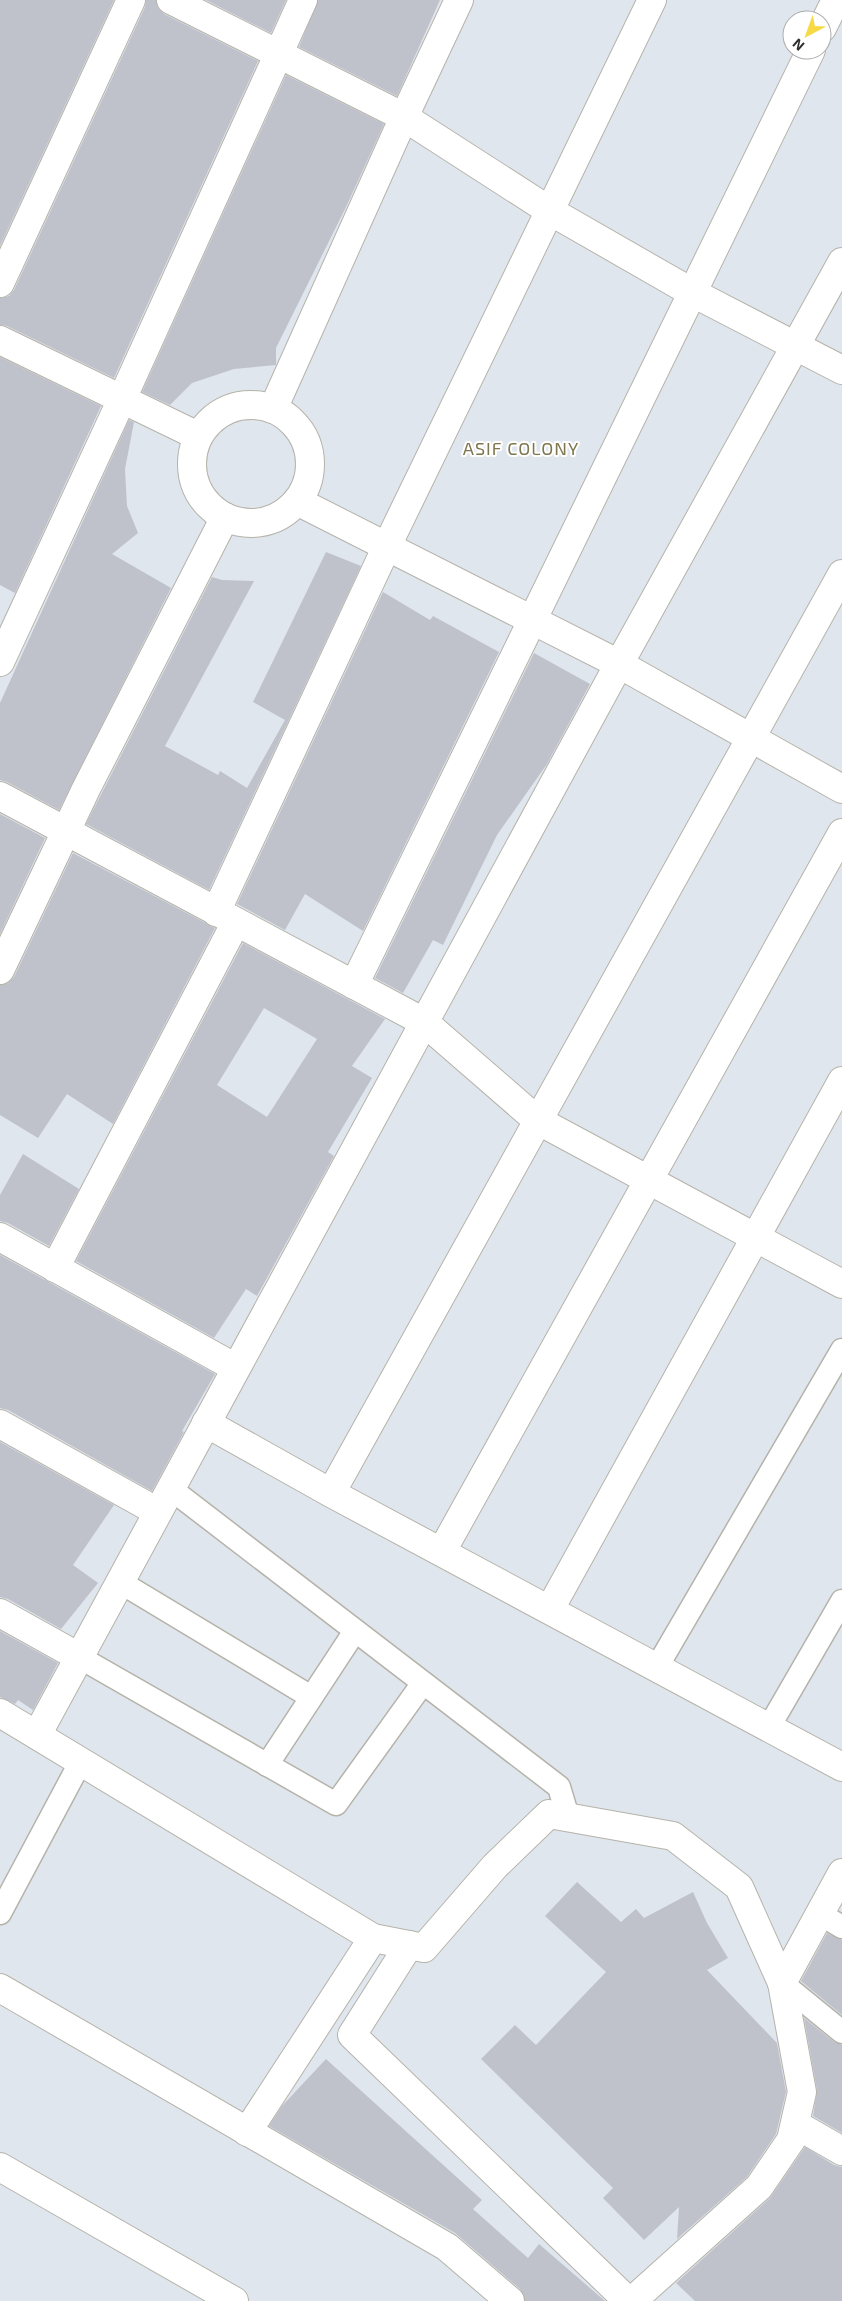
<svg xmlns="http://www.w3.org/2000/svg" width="842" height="2301" viewBox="0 0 842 2301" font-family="'Exo 2',sans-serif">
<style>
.building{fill:#bfc2ca;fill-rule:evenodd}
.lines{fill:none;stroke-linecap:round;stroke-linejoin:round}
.lane-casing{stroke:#b5b3a9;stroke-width:25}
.street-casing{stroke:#b5b3a9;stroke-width:30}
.secondary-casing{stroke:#b5b3a9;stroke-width:30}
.lane{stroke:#fff;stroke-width:22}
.street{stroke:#fff;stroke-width:28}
.secondary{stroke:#fff;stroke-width:28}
.labels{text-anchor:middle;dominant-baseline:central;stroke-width:4;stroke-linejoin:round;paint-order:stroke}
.neighbourhood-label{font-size:18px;letter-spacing:1px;fill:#7e764d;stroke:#fff}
</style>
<rect width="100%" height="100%" fill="#e0e6ee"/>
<!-- building -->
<g class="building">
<polygon points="0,0 114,0 0,246"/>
<polygon points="146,0 156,0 158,8 164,14 258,61 114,378 7,326 0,325 0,298 9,296 14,290 145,7"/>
<polygon points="206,0 286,0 271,33"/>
<polygon points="318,0 440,0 397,96 299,47"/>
<polygon points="286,75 384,124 346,207 276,348 276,365 234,369 192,383 170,405 142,392"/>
<polygon points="0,357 101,406 15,593 0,585"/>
<polygon points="129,420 134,422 125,469 127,506 138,533 112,554 171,588 59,810 7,782 0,780 0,703"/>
<polygon points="326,552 361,566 209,890 86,824 212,577 222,580 254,581 165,746 218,775 220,771 247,788 285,720 253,702"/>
<polygon points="383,592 430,620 433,616 499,652 363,931 305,894 285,930 237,904"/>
<polygon points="534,653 590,684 547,764 497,835 443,945 433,940 403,993 375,978"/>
<polygon points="0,814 45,838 0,934"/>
<polygon points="73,853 215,928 113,1124 67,1094 38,1138 0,1115 0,985 8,983 14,977"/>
<path d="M243 943 385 1019 352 1066 372 1078 328 1152 334 1156 257 1296 246 1289 214 1338 76 1261ZM264 1008 317 1039 267 1117 217 1085Z"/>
<polygon points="23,1154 79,1189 49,1246 8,1223 0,1221 0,1195"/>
<polygon points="0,1255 215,1374 182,1431 184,1432 152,1491 8,1410 0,1408"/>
<polygon points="0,1442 114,1505 73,1565 98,1583 61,1629 8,1599 0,1597"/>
<polygon points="0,1631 58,1663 33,1710 18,1700 15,1704 0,1697"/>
<polygon points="577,1882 621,1922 636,1909 644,1918 693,1892 707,1923 728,1958 707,1970 777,2043 786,2092 776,2134 747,2177 677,2239 679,2207 644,2240 603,2198 613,2188 481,2059 515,2025 536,2045 606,1972 545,1916"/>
<polygon points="827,1933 842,1940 842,2015 801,1981"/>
<polygon points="804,2018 834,2042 842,2045 842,2133 813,2116 817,2090"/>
<polygon points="326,2059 482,2200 473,2209 528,2258 539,2244 605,2301 525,2301 520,2289 455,2233 269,2126 282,2106"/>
<polygon points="805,2147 834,2165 842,2167 842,2301 695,2301 676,2283 770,2198"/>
</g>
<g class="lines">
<!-- lane casing -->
<g class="lane-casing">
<g id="lane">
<polyline points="171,1489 559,1787 568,1817"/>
<polyline points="120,1582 311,1697"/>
<polyline points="79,1657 336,1804 423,1683"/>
<polyline points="657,1667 842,1350"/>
<polyline points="769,1727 842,1601"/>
<polyline points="267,1765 355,1631"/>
<polyline points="0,1913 81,1761"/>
<polyline points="820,1914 842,1927"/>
<polyline points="782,1983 842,2032"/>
</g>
</g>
<!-- street casing -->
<g class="street-casing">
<g id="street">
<polyline points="171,0 404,117 550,211 693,293 842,370"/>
<polyline points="822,28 836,0"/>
<polyline points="0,283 131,0"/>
<polyline points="0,340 198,436"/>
<circle cx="251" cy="464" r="59"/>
<polyline points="273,409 404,117 459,0"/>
<polyline points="297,501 619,664 842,789"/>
<polyline points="0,662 122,399 303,0"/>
<polyline points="0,796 424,1022 537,1120 842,1284"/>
<polyline points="216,912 387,546 652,0"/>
<polyline points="0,970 86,789 225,517"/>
<polyline points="354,985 811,50"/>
<polyline points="0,1237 236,1368"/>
<polyline points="55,1268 236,922"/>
<polyline points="206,1423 331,1493 842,1767"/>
<polyline points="0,1424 158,1512"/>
<polyline points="331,1493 842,574"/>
<polyline points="442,1551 842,833"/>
<polyline points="550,1609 842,1081"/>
<polyline points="0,1613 79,1657"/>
<polyline points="409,1945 352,2035 628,2301"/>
<polyline points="0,1988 447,2247 510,2301"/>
<polyline points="795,2124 842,2151"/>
<polyline points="247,2132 373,1938"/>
<polyline points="0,2167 234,2301"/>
</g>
</g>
<!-- secondary casing -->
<g class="secondary-casing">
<g id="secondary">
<polyline points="0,1713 373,1938 424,1948 495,1866 549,1814 673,1836 739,1887 782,1983"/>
<polyline points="37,1735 619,664 842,262"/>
<polyline points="632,2301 759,2187 791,2140 802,2092 782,1983 842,1873"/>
</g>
</g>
<!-- lane -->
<use href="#lane" class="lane"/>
<!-- street -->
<use href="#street" class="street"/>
<!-- secondary -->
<use href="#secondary" class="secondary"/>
</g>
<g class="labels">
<!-- neighbourhood labels -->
<g class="neighbourhood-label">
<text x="521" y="448">ASIF COLONY</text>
</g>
</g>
<!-- north arrow -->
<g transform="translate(807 35) rotate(221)"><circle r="24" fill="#ffffff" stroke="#ababab"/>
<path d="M0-4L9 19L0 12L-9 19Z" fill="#f7d945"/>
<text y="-8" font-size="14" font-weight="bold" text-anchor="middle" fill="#2d2d2d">N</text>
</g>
</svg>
